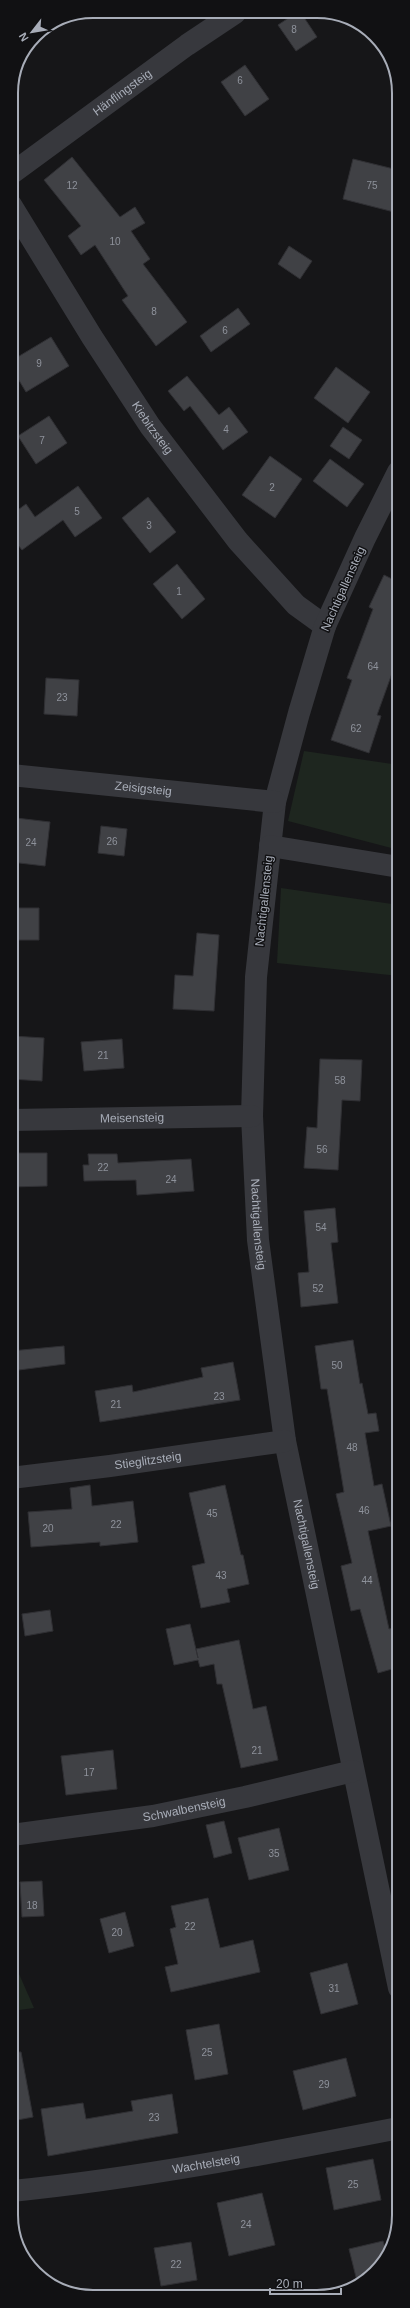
<svg xmlns="http://www.w3.org/2000/svg" width="410" height="2308" viewBox="0 0 410 2308" font-family="Arial,sans-serif">
<style>
.green{fill:#1e261f}
.building{fill:#404145;stroke:#303034}
.lines{fill:none;stroke-linecap:round;stroke-linejoin:round}
.minor{stroke:#37383d;stroke-width:22}
.labels{text-anchor:middle;dominant-baseline:central;stroke-width:3;stroke-linejoin:round;paint-order:stroke}
.number-label{font-size:10px;fill:#8e929b}
.street-label{font-size:12px;fill:#a8adb8;stroke:#111113}
.rim{fill:none;stroke:#a8adb8;stroke-width:2}
</style>
<rect width="100%" height="100%" fill="#161618"/>
<!-- green -->
<g class="green">
<polygon points="304,751 399,765 399,850 288,821"/>
<polygon points="281,888 399,905 399,976 277,963"/>
<polygon points="12,1958 34,2008 12,2011"/>
</g>
<!-- building -->
<g class="building">
<polygon points="296,13 301,13 317,37 296,51 278,25"/>
<polygon points="245,65 269,99 245,116 221,82"/>
<polygon points="72,157 120,217 135,207 145,223 131,231 150,259 143,264 187,322 156,346 122,300 128,296 95,245 81,255 68,236 81,226 44,180"/>
<polygon points="353,159 398,170 398,213 343,199"/>
<polygon points="289,246 312,261 300,279 278,264"/>
<polygon points="238,308 250,324 211,352 200,336"/>
<polygon points="51,337 69,366 26,392 11,367 11,361"/>
<polygon points="336,367 370,392 348,423 314,398"/>
<polygon points="187,376 219,415 229,407 248,432 223,450 190,406 184,411 168,391"/>
<polygon points="49,416 67,443 36,464 18,436"/>
<polygon points="343,427 362,440 349,459 330,446"/>
<polygon points="270,456 302,479 275,518 242,495"/>
<polygon points="330,459 364,484 347,507 313,481"/>
<polygon points="78,486 102,518 75,537 63,520 22,550 11,536 11,515 26,504 35,517"/>
<polygon points="148,497 176,532 150,553 122,518"/>
<polygon points="177,564 205,599 182,619 153,584"/>
<polygon points="384,575 398,582 399,654 377,715 381,716 369,753 331,740 352,680 347,678 373,609 369,607"/>
<polygon points="46,678 79,680 77,716 44,714"/>
<polygon points="16,818 50,822 45,866 11,862"/>
<polygon points="101,826 127,829 124,856 98,853"/>
<polygon points="13,908 39,908 39,940 12,940"/>
<polygon points="197,933 219,935 214,1011 173,1009 175,975 193,976"/>
<polygon points="12,1036 44,1038 42,1081 11,1079"/>
<polygon points="122,1039 124,1068 84,1071 81,1042"/>
<polygon points="320,1059 362,1060 360,1101 342,1100 338,1170 304,1168 307,1127 317,1128"/>
<polygon points="11,1153 47,1153 47,1186 11,1187"/>
<polygon points="88,1154 117,1154 118,1163 191,1159 194,1191 137,1195 136,1180 84,1181 83,1165 89,1165"/>
<polygon points="335,1208 338,1242 331,1243 338,1303 301,1307 298,1273 309,1272 304,1211"/>
<polygon points="353,1340 360,1384 362,1383 368,1414 376,1413 379,1431 365,1433 374,1486 382,1484 391,1526 368,1531 389,1629 399,1627 399,1667 378,1673 360,1609 351,1611 341,1566 352,1563 336,1494 344,1492 327,1389 321,1389 315,1346"/>
<polygon points="64,1346 65,1364 11,1371 11,1351"/>
<polygon points="233,1362 240,1400 100,1422 95,1391 132,1385 133,1392 203,1377 201,1368"/>
<polygon points="90,1485 92,1506 133,1501 138,1542 100,1546 100,1542 31,1547 28,1512 72,1509 70,1488"/>
<polygon points="225,1485 241,1555 243,1555 249,1584 227,1589 230,1602 201,1608 192,1566 205,1563 189,1493"/>
<polygon points="50,1610 53,1631 25,1636 22,1614"/>
<polygon points="190,1624 198,1658 196,1649 239,1640 253,1709 266,1706 278,1760 241,1768 222,1684 217,1684 214,1664 200,1667 198,1660 174,1665 166,1629"/>
<polygon points="113,1750 117,1789 66,1795 61,1756"/>
<polygon points="224,1821 232,1853 214,1858 206,1825"/>
<polygon points="279,1828 289,1870 249,1880 238,1838"/>
<polygon points="42,1881 44,1916 22,1917 20,1882"/>
<polygon points="208,1898 220,1948 253,1940 260,1972 171,1992 165,1967 178,1964 170,1929 176,1927 171,1906"/>
<polygon points="125,1912 134,1946 109,1953 100,1919"/>
<polygon points="347,1963 358,2004 321,2014 310,1973"/>
<polygon points="219,2024 228,2074 195,2080 186,2030"/>
<polygon points="12,2052 21,2052 33,2117 12,2121"/>
<polygon points="346,2058 356,2096 303,2110 293,2071"/>
<polygon points="172,2094 178,2133 48,2156 41,2109 83,2103 86,2119 133,2111 131,2101"/>
<polygon points="373,2159 381,2200 334,2210 326,2168"/>
<polygon points="262,2193 275,2245 229,2256 217,2203"/>
<polygon points="383,2241 387,2255 379,2269 358,2285 349,2249"/>
<polygon points="191,2242 197,2280 161,2286 154,2248"/>
</g>
<g class="lines">
<!-- minor -->
<g class="minor">
<path id="s1" d="M11 174 187 45 235 13"/>
<path id="s2" d="M11 205 92 337 150 426 238 541 296 605 325 626"/>
<path id="s3" d="M398 472 365 538 325 626 299 713 275 802 256 977 252 1116 258 1240 285 1441 399 1988"/>
<path id="s4" d="M11 775 275 802"/>
<polyline points="270,846 399,867"/>
<path id="s5" d="M11 1120 252 1116"/>
<path id="s6" d="M11 1478 110 1466 285 1441"/>
<path id="s7" d="M12 1835 153 1816 245 1797 353 1771"/>
<path id="s8" d="M12 2191C142 2178 270 2153 399 2128"/>
</g>
</g>
<g class="labels">
<!-- number labels -->
<g class="number-label">
<text x="294" y="29">8</text>
<text x="240" y="80">6</text>
<text x="72" y="185">12</text>
<text x="372" y="185">75</text>
<text x="115" y="241">10</text>
<text x="154" y="311">8</text>
<text x="225" y="330">6</text>
<text x="39" y="363">9</text>
<text x="226" y="429">4</text>
<text x="42" y="440">7</text>
<text x="272" y="487">2</text>
<text x="77" y="511">5</text>
<text x="149" y="525">3</text>
<text x="179" y="591">1</text>
<text x="373" y="666">64</text>
<text x="62" y="697">23</text>
<text x="356" y="728">62</text>
<text x="112" y="841">26</text>
<text x="31" y="842">24</text>
<text x="103" y="1055">21</text>
<text x="340" y="1080">58</text>
<text x="322" y="1149">56</text>
<text x="103" y="1167">22</text>
<text x="171" y="1179">24</text>
<text x="321" y="1227">54</text>
<text x="318" y="1288">52</text>
<text x="337" y="1365">50</text>
<text x="219" y="1396">23</text>
<text x="116" y="1404">21</text>
<text x="352" y="1447">48</text>
<text x="364" y="1510">46</text>
<text x="212" y="1513">45</text>
<text x="116" y="1524">22</text>
<text x="48" y="1528">20</text>
<text x="221" y="1575">43</text>
<text x="367" y="1580">44</text>
<text x="257" y="1750">21</text>
<text x="89" y="1772">17</text>
<text x="274" y="1853">35</text>
<text x="32" y="1905">18</text>
<text x="190" y="1926">22</text>
<text x="117" y="1932">20</text>
<text x="334" y="1988">31</text>
<text x="207" y="2052">25</text>
<text x="324" y="2084">29</text>
<text x="154" y="2117">23</text>
<text x="353" y="2184">25</text>
<text x="246" y="2224">24</text>
<text x="176" y="2264">22</text>
</g>
<!-- street labels -->
<g class="street-label">
<text stroke="none"><textPath href="#s1" startOffset="138">Hänflingsteig</textPath></text>
<text stroke="none"><textPath href="#s2" startOffset="264">Kiebitzsteig</textPath></text>
<text transform="translate(343 589) rotate(-66)">Nachtigallensteig</text>
<text stroke="none"><textPath href="#s4" startOffset="133">Zeisigsteig</textPath></text>
<text transform="translate(264 901) rotate(-84)">Nachtigallensteig</text>
<text stroke="none"><textPath href="#s5" startOffset="121">Meisensteig</textPath></text>
<text stroke="none"><textPath href="#s3" startOffset="777">Nachtigallensteig</textPath></text>
<text stroke="none"><textPath href="#s6" startOffset="138">Stieglitzsteig</textPath></text>
<text stroke="none"><textPath href="#s3" startOffset="1101">Nachtigallensteig</textPath></text>
<text stroke="none"><textPath href="#s7" startOffset="174">Schwalbensteig</textPath></text>
<text stroke="none"><textPath href="#s8" startOffset="196">Wachtelsteig</textPath></text>
</g>
</g>
<!-- crop -->
<path d="M0 0H410V2308H0ZM93 18H317A75 75 0 0 1 392 93V2215A75 75 0 0 1 317 2290H93A75 75 0 0 1 18 2215V93A75 75 0 0 1 93 18Z" fill="#111113" fill-rule="evenodd"/>
<path class="rim" d="M93 18H317A75 75 0 0 1 392 93V2215A75 75 0 0 1 317 2290H93A75 75 0 0 1 18 2215V93A75 75 0 0 1 93 18Z"/>
<!-- north arrow -->
<g transform="translate(32 32) rotate(239)" stroke="#111113" stroke-width="3" paint-order="stroke">
<path d="M0-3L7 15L0 10L-7 15Z" fill="#a8adb8"/>
<text y="-6" font-size="11" font-weight="bold" text-anchor="middle" fill="#a8adb8">N</text>
</g>
<!-- scale -->
<path d="M270 2288v6h71v-6" fill="none" stroke="#a8adb8" stroke-width="2"/>
<text x="276" y="2288" font-size="12" fill="#a8adb8" stroke="#111113" stroke-width="3" paint-order="stroke">20 m</text>
</svg>
